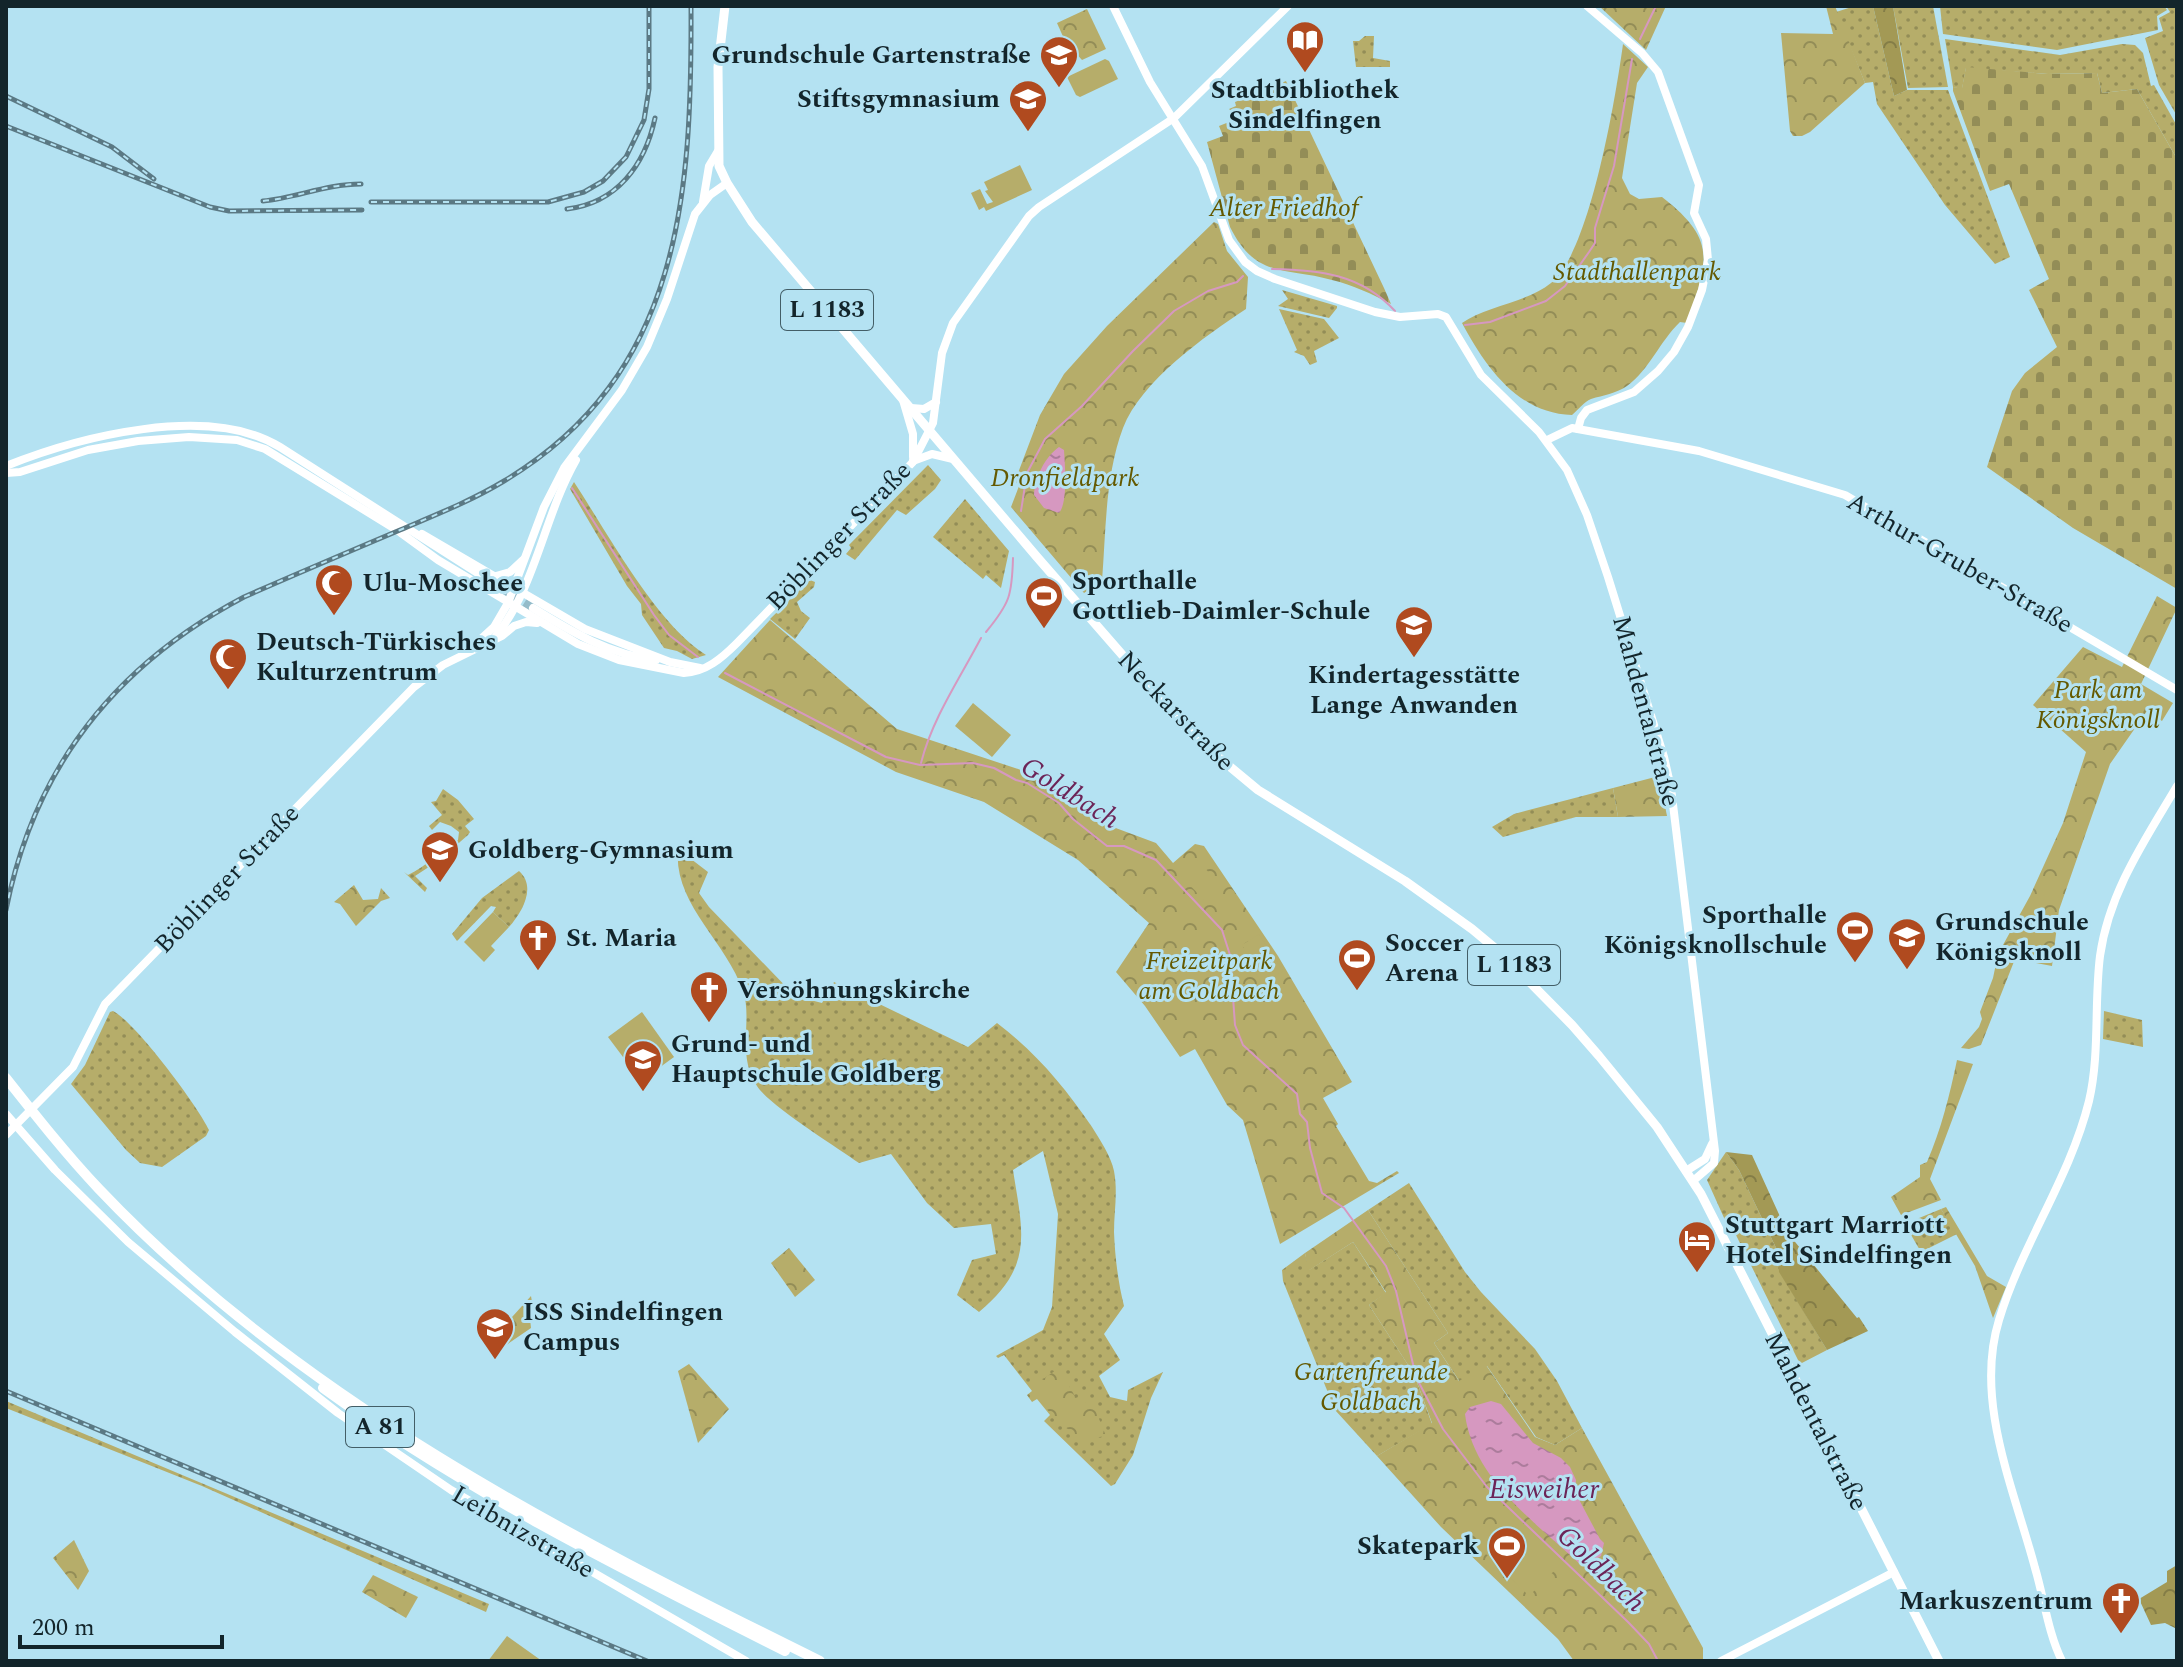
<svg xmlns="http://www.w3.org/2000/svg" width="2183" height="1667" viewBox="0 0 2183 1667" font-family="Spectral,serif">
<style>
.grass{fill:url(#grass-dots)}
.forest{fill:url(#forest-crowns)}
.cemetery{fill:url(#cemetery-stones)}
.park{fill:url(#park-crowns)}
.pitch{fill:#b6ad6a}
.water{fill:url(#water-ripples)}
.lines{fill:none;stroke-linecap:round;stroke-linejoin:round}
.stream{stroke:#d698c0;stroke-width:2}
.secondary-tunnel{stroke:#94bcca;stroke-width:8;stroke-dasharray:8 4;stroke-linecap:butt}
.secondary{stroke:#fff;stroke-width:8}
.primary{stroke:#fff;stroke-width:9}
.highway{stroke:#fff;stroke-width:10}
.rail-casing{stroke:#5b7984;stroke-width:5}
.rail{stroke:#b4e2f2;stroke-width:2;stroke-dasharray:6;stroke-linecap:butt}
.labels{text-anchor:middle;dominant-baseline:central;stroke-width:6;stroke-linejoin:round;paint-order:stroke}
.shield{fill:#b4e2f2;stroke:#435e67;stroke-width:2}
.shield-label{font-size:24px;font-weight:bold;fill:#13252b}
.poi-label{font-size:26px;font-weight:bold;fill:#13252b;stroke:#b4e2f2;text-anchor:start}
.park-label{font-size:26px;font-style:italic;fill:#645900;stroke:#b4e2f2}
.street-label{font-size:26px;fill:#13252b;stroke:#b4e2f2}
.water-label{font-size:28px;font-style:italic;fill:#6c2457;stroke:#b4e2f2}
</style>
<defs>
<pattern id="grass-dots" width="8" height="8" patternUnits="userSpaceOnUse" patternTransform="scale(2)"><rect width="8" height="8" fill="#b6ad6a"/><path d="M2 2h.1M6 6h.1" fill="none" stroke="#938d57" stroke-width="1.8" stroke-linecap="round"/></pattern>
<pattern id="forest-crowns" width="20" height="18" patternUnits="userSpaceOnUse" patternTransform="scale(2)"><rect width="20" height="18" fill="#a39955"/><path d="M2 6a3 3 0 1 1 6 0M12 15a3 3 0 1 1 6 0" fill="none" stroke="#847d47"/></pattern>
<pattern id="cemetery-stones" width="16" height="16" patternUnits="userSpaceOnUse" patternTransform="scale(2)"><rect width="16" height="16" fill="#b6ad6a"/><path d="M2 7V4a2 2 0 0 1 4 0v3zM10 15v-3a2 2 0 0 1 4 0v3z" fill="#938d57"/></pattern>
<pattern id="park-crowns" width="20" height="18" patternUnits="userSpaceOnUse" patternTransform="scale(2)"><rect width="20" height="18" fill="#b6ad6a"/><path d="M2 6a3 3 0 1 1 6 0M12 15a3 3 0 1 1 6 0" fill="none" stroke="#938d57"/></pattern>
<pattern id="water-ripples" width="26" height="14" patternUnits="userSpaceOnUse" patternTransform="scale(2)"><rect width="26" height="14" fill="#d698c0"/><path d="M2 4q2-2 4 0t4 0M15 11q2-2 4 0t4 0" fill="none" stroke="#ac7c9c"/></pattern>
</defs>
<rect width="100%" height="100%" fill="#b4e2f2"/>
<!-- grass -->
<g class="grass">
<polygon points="1855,6 1873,6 1894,96 1907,90 1948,90 2010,257 1995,264 1945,205 1877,104 1873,82 1865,83 1836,12"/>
<polygon points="1893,6 1933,6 1948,87 1908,88"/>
<polygon points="1940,6 2164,6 2167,10 2157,16 2158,30 2057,50 1943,34"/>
<polygon points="2166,6 2177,6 2177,116 2159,85 2145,38 2163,31 2159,18 2170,12"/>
<polygon points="1365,36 1374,36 1373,58 1390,61 1390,67 1356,67 1353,41 1359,41"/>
<polygon points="1945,39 2060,55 2122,44 2135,45 2143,53 2151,86 2154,85 2177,126 2177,159 2137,89 2102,93 2097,73 2048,74 1966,68 1962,89 1953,87"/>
<polygon points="1282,290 1337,306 1337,308 1329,318 1278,306 1288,299"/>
<polygon points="1279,309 1324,319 1339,338 1314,351 1317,362 1310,365 1304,356 1294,352 1297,350"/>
<polygon points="928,465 941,480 935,489 906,515 897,510 855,560 846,554 851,548 849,545"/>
<path d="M574 482C607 532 656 624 706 655L692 659 677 651 664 648 642 615 641 604 627 586 570 489Z"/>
<polygon points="965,499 1009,551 1001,588 986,575 983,579 933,537"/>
<polygon points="810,580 815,582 814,587 797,602 801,611 810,618 795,639 770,619"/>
<polygon points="1613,788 1618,817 1576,817 1503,837 1492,827 1514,814"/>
<path d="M443 789 458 800 474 819 465 826 470 832 468 835 438 861 415 876 427 888 425 892 404 872 408 875C426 867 441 850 458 840L459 832 451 826 440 822 432 830 429 826 442 815 431 802 436 801Z"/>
<path d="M678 849 708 872 699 893 709 907 795 996 822 1003 834 982 968 1047 997 1023C1036 1053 1064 1086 1092 1127 1100 1140 1111 1156 1114 1171 1118 1192 1114 1212 1114 1232 1115 1257 1118 1282 1124 1306L1104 1334 1120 1360 1099 1376 1110 1397 1127 1401 1128 1390 1163 1372 1151 1398 1133 1455 1115 1484 1111 1486 1044 1421 1050 1415 1037 1399 1032 1402 1027 1395 1032 1391 1004 1355 998 1358 996 1356 1043 1330 1052 1307 1058 1214 1043 1151 1013 1170C1023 1234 1034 1266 979 1312L957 1295 972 1260 996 1254 991 1224 954 1228 927 1203 891 1154 859 1163C837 1147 770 1106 757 1086 736 1055 753 1019 743 991 726 941 673 904 678 849Z"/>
<path d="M519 871C537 887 522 912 509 927L493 912 496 907 491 906 457 941 452 934 482 898Z"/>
<path d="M113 1011C135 1022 198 1106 209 1130L206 1136 162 1167 140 1163 126 1150 71 1084 85 1065 110 1012Z"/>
<polygon points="2104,1011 2142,1020 2143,1047 2103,1039"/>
<polygon points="1726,1152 1739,1170 1778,1252 1780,1272 1827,1350 1800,1364 1733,1229 1729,1229 1707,1180"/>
<polygon points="1409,1183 1465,1272 1481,1292 1535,1349 1557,1381 1582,1428 1555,1445 1536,1437 1487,1366 1460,1382 1434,1343 1448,1333 1368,1210"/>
<polygon points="1941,1209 1957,1234 1921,1252 1907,1228 1907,1223"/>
<polygon points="1353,1242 1386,1293 1369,1305 1414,1374 1432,1424 1377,1456 1335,1410 1283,1281 1282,1270 1305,1253 1309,1270"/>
<polygon points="6,1401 489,1604 486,1612 202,1486 6,1408"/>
</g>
<!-- forest -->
<g class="forest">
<polygon points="1873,6 1893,6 1907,90 1894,96"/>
<polygon points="1726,1152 1752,1155 1787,1232 1857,1318 1859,1317 1868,1331 1827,1350 1779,1272 1778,1252 1739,1170"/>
<polygon points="2177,1565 2177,1629 2165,1623 2151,1625 2139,1599 2167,1582 2167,1571"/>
</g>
<!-- cemetery -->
<g class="cemetery">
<polygon points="1966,67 2048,74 2097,73 2102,93 2137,89 2177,159 2177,589 2073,528 1987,467 2012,391 2025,373 2057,347 2029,290 2049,279 2009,184 1990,191 1953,91 1953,87 1962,88"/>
<path d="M1286 81 1384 288 1391 304C1372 294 1353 285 1332 280 1285 267 1256 279 1230 227L1207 142 1223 136 1219 126 1239 118 1229 109 1236 106 1235 102Z"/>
</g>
<!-- park -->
<g class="park">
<polygon points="1599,6 1666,6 1646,50"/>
<polygon points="1826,6 1835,6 1865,83 1810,132 1802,136 1793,136 1790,131 1781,33 1833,34"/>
<polygon points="1087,9 1106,49 1082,60 1065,41 1057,23"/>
<path d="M1623 44 1648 67 1637 83 1622 178 1630 194 1639 199 1662 197C1719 241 1707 263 1687 323L1680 322C1660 341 1650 369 1627 386 1615 394 1604 395 1591 399 1584 402 1578 410 1572 415 1518 414 1485 366 1462 323 1485 306 1526 303 1551 283 1590 253 1616 96 1623 44Z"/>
<path d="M1214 222 1218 224 1227 251 1248 277 1246 309C1205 336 1141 381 1123 428 1105 476 1106 531 1102 581L1084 593 1011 507 1019 486 1015 481 1040 415 1064 374 1107 326Z"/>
<polygon points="2157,596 2177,608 2141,684 2173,703 2162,721 2147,711 2110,764 2059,910 2052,966 2015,959 1981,1045 1969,1049 1961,1048 1979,1027 1982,1019 1980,1012 1993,978 1998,954 2030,896 2063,823 2086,752 2033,705 2083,647 2122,667"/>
<polygon points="770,620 897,729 1021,770 1113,827 1156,843 1173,863 1195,844 1204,846 1278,956 1352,1082 1323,1098 1338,1124 1336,1126 1369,1181 1377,1183 1397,1171 1399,1173 1280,1244 1243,1120 1227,1105 1195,1049 1180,1057 1145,1006 1116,972 1149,923 1078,860 984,802 896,772 718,677"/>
<polygon points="1659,776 1667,816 1618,817 1613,788"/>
<polygon points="354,885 363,900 378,899 381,888 390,898 381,901 356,926 340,904 334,902"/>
<path d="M1957 1060 1973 1064 1930 1179 1941 1200 1901 1215 1891 1197 1920 1177V1165L1927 1162C1941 1130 1950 1094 1957 1060Z"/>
<polygon points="1946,1207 1987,1276 2006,1287 1993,1318 1975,1266 1941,1209"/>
<polygon points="1368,1210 1448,1333 1434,1343 1459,1381 1486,1365 1535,1437 1555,1445 1582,1428 1703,1648 1703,1661 1574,1661 1558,1639 1441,1527 1377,1456 1432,1423 1414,1374 1369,1305 1386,1292 1353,1242 1308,1271 1305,1253"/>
<polygon points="789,1248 815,1280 795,1297 771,1263"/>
<polygon points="531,1296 533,1308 529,1309 531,1328 502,1348 495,1336"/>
<polygon points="689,1364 729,1409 698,1443 678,1371"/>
<polygon points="1059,1368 1077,1400 1093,1404 1106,1436 1080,1440 1073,1432 1056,1422 1032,1387"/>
<polygon points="74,1540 89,1571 78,1590 53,1558"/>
<polygon points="373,1575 418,1597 406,1618 362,1592"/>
</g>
<!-- pitch -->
<g class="pitch">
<polygon points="1105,59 1109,61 1118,79 1080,97 1076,95 1067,77"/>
<polygon points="1020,165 1032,190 986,211 984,207 979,210 971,193 980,189 987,204 993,202 985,191 988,190 984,182"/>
<polygon points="1108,330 1128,350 1071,410 1063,402 1081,384 1085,388 1087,385 1071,369"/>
<polygon points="973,703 1011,735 992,757 955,726"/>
<polygon points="1197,860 1220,884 1204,900 1181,876"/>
<polygon points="493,912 509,927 491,946 495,950 484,962 464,942"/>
<polygon points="1259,934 1283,971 1262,984 1242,945"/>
<polygon points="642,1012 674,1057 641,1081 608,1037"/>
<polygon points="1514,1527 1556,1569 1529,1596 1486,1554"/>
<polygon points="507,1636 542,1661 488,1661"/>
</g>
<!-- water -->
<g class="water">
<path d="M1059 447 1064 450C1065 465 1068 503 1059 513L1044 508 1034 495C1035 477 1045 457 1059 447Z"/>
<path d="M1491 1401 1501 1404 1533 1443 1561 1458 1570 1467 1576 1480 1575 1492 1600 1539 1604 1543 1601 1556 1590 1563 1581 1565C1536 1523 1473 1479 1465 1414L1470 1407Z"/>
</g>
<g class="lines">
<!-- stream -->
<g class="stream">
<polyline points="1640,39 1656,6"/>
<path d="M1272 269C1320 270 1361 274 1395 311"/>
<polyline points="1465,325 1490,322 1546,301 1565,286 1589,252 1595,243 1595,228 1614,166 1632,59"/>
<polyline points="572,488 654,615 669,635 698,657"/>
<polyline points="1021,511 1027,473 1045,439 1082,406 1133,351 1174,311 1208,291 1237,282 1243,276"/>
<path d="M986 632C1010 603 1012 595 1013 558"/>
<polyline points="725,673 886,757 920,765 973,763 994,768 1016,780 1027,783 1059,803 1073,819 1107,846 1124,846 1156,860 1222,930 1230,955 1235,1025 1243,1045 1297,1094 1300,1114 1307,1122 1310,1148 1322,1193 1344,1208 1386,1266 1396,1291 1416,1377 1443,1429 1487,1487 1628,1622 1649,1644 1658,1661"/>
<path d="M921 763C932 719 960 678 981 638"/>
</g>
<!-- secondary-tunnel -->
<polyline class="secondary-tunnel" points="504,590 533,608"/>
<!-- secondary -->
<g class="secondary">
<polyline points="1113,6 1150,82 1202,166 1229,240 1245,262 1257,271 1275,279 1375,312 1400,317 1438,314 1446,317 1481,375 1539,432 1567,470 1587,515 1608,577 1664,757 1671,788 1715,1151 1714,1163 1693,1181"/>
<polyline points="703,202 709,166 718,151"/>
<polyline points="903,400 913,434 913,457"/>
<polyline points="911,408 924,409 936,402"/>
<polyline points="1578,429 1581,418 1587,410 1634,392 1658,371 1674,352 1688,327 1702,290 1708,260 1706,239 1694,213 1699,185 1658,72 1642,53 1587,6"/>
<polyline points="1547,440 1572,428 1699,451 1845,495 2177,690"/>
<polyline points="913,461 932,454 953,459"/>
<path d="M6 466C78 437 209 403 280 447L504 590"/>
<polyline points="6,473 20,472 88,450 138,441 189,437 237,440 265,449 405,535"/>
<path d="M401 533 438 560 578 644 619 660 684 673C706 672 722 658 737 643L913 462 933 423 942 353 953 323 1029 216 1039 207 1174 118 1288 6"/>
<polyline points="422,534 585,629 670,662 700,668"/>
<polyline points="496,576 510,572 523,560"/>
<path d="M533 608C572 632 610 655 656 660"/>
<path d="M496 636C536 586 544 516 576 460"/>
<polyline points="471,648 494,627 508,603 544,507 564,468 622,390 647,347 667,299 695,214 710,195 727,183"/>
<polyline points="6,1114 55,1170 128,1242 235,1332 338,1413 451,1490 746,1661"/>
<polyline points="6,1135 73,1067 105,1004 414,687 443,665 502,636 514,626 526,622 537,623"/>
<polyline points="1686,1171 1705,1159 1712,1144"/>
<polyline points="1721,1661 1894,1572"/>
<path d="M2062 1661C2048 1633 2044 1598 2035 1568 2014 1489 1974 1401 1999 1320 2022 1244 2070 1178 2089 1101 2100 1054 2094 1004 2100 956 2109 892 2145 840 2177 786"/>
</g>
<!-- primary -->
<polyline class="primary" points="725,6 718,67 719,166 727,183 752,222 1037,557 1193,736 1258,790 1405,881 1472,929 1502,954 1572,1025 1599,1056 1657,1127 1701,1194 1939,1661"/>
<!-- highway -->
<g class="highway">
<path d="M6 1078C36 1116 66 1154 99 1189 299 1400 563 1534 820 1661"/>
<path d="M323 1388C468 1493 626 1571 785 1651"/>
</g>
<!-- rail casing -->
<g class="rail-casing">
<g id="rail">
<polyline points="6,96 112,147 154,179"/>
<polyline points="6,126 210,207 229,211 362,210"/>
<path d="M263 201C296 198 326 184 361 184"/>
<polyline points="371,202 548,202 584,192 603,181 626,157 644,120 649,89 649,6"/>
<path d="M567 209C617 203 645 165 655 118"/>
<path d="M6 910C34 767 115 665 244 597 296 574 348 552 400 530 435 515 471 501 504 481 682 375 692 193 691 6"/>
<polyline points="6,1391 647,1661"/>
</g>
</g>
<!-- rail -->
<use href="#rail" class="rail"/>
</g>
<!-- icons -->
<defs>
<g id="library-pin" transform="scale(2)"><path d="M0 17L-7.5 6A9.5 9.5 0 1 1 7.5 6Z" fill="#b04a1f" stroke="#b4e2f2"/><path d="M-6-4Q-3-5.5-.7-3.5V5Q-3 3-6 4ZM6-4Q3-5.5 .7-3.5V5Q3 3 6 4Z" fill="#fff"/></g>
<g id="school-pin" transform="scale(2)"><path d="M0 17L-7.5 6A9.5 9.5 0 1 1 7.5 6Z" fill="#b04a1f" stroke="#b4e2f2"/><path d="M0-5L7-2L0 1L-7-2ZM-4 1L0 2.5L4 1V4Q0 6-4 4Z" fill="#fff"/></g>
<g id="mosque-pin" transform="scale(2)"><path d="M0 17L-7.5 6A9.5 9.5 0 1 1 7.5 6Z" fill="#b04a1f" stroke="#b4e2f2"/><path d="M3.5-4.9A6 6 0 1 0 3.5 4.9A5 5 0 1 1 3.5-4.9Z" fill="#fff"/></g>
<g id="stadium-pin" transform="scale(2)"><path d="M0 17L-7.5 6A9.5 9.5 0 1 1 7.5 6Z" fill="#b04a1f" stroke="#b4e2f2"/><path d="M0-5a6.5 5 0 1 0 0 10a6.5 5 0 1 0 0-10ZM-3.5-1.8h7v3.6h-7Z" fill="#fff"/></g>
<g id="church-pin" transform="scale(2)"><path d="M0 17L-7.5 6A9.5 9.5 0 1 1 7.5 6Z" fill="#b04a1f" stroke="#b4e2f2"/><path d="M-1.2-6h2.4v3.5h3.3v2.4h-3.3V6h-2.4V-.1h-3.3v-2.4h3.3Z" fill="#fff"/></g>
<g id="hotel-pin" transform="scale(2)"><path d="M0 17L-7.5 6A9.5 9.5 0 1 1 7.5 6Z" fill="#b04a1f" stroke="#b4e2f2"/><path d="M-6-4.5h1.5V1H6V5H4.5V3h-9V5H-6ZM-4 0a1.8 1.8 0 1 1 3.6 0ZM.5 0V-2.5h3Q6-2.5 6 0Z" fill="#fff"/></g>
</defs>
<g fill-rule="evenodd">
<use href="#library-pin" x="1305" y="40"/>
<use href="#school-pin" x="1059" y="55"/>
<use href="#school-pin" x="1028" y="99"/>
<use href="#mosque-pin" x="334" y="583"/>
<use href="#stadium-pin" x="1044" y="596"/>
<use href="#school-pin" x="1414" y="625"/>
<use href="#mosque-pin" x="228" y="657"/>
<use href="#school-pin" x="440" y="850"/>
<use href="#stadium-pin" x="1855" y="930"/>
<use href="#school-pin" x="1907" y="937"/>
<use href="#church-pin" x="538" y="938"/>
<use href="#stadium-pin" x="1357" y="958"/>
<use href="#church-pin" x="709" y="990"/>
<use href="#school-pin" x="643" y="1059"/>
<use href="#hotel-pin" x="1697" y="1240"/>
<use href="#school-pin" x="495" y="1327"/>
<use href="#stadium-pin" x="1507" y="1546"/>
<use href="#church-pin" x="2121" y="1601"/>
</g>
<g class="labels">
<!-- shield labels -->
<g class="shield">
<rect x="781" y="290" width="92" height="40" rx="6"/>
<rect x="1468" y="945" width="92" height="40" rx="6"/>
<rect x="346" y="1407" width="68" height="40" rx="6"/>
</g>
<g class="shield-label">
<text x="827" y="310">L 1183</text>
<text x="1514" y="965">L 1183</text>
<text x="380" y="1427">A 81</text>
</g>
<!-- poi labels -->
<g class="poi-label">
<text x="1031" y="55" text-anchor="end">Grundschule Gartenstraße</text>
<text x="1305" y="90" text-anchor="middle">Stadtbibliothek<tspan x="1305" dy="30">Sindelfingen</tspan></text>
<text x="1000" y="99" text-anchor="end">Stiftsgymnasium</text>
<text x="1072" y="581">Sporthalle<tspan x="1072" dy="30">Gottlieb-Daimler-Schule</tspan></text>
<text x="362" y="583">Ulu-Moschee</text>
<text x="256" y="642">Deutsch-Türkisches<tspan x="256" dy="30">Kulturzentrum</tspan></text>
<text x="1414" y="675" text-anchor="middle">Kindertagesstätte<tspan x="1414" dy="30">Lange Anwanden</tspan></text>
<text x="468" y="850">Goldberg-Gymnasium</text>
<text x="1827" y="915" text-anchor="end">Sporthalle<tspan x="1827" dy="30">Königsknollschule</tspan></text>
<text x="1935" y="922">Grundschule<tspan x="1935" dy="30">Königsknoll</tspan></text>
<text x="566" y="938">St. Maria</text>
<text x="1385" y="943">Soccer<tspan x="1385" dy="30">Arena</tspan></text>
<text x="737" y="990">Versöhnungskirche</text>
<text x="671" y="1044">Grund- und<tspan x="671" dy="30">Hauptschule Goldberg</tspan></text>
<text x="1725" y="1225">Stuttgart Marriott<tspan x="1725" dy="30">Hotel Sindelfingen</tspan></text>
<text x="523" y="1312">ISS Sindelfingen<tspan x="523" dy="30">Campus</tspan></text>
<text x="1479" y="1546" text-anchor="end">Skatepark</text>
<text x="2093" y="1601" text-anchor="end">Markuszentrum</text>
</g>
<!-- park labels -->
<g class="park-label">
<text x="1284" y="208">Alter Friedhof</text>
<text x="1637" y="272">Stadthallenpark</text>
<text x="1065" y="478">Dronfieldpark</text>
<text x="2098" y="690">Park am<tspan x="2098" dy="30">Königsknoll</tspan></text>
<text x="1209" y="961">Freizeitpark<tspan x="1209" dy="30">am Goldbach</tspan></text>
<text x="1371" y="1372">Gartenfreunde<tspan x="1371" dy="30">Goldbach</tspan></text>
</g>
<!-- street labels -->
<g class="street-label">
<text transform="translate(839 536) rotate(-46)">Böblinger Straße</text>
<text transform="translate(1960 563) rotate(30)">Arthur-Gruber-Straße</text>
<text transform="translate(1176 711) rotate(46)">Neckarstraße</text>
<text transform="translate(1646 711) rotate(75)">Mahdentalstraße</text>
<text transform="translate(227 879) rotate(-46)">Böblinger Straße</text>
<text transform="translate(1816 1421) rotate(63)">Mahdentalstraße</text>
<text transform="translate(523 1532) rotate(30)">Leibnizstraße</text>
</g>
<!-- water labels -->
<g class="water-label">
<text transform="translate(1070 793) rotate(32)">Goldbach</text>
<text x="1544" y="1489">Eisweiher</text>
<text transform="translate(1601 1569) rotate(44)">Goldbach</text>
</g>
</g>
<!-- border -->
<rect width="2183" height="1667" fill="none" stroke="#13252b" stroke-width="16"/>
<!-- scale -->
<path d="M20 1635v12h202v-12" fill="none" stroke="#13252b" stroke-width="4"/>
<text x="32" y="1635" font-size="24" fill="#13252b" stroke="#b4e2f2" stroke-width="6" paint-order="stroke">200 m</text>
</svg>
